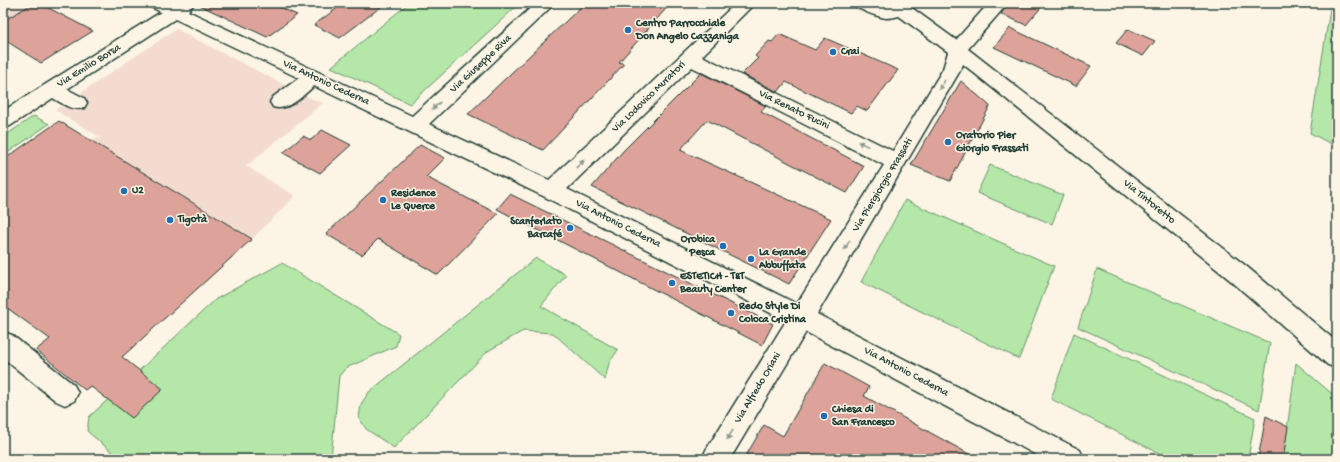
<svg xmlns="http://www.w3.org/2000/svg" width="1340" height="462" viewBox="0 0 1340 462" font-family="'Gochi Hand',sans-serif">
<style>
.built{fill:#f3dccf}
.green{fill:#b4e7a8;stroke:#6a926e}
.building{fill:#dda39b;stroke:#1f3d34}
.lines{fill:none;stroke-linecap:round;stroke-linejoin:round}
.minor-casing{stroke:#1f3d34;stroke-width:3}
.minor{fill:#fcf5e5;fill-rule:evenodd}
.oneway{fill:#8e998c}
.poi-dot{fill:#1f6fb2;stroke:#fcf5e5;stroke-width:1.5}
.labels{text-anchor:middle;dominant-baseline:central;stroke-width:3;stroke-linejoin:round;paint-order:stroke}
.poi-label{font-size:11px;font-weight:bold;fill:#1f3d34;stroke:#fcf5e5;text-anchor:start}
.street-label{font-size:11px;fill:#1f3d34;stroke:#fcf5e5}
</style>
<rect width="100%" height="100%" fill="#fcf5e5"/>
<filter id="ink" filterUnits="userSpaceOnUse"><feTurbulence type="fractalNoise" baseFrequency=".025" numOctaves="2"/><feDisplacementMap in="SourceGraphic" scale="8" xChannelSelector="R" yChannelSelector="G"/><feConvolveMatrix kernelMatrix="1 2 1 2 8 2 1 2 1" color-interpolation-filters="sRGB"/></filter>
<g filter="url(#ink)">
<!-- built -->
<g class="built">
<polygon points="3,3 36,3 3,24"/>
<polygon points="176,29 312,99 323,103 246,166 295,196 252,239 85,390 36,350 77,317 87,139 101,138 55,110"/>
</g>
<!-- green -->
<g class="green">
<polygon points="409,3 520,3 410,104 331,67"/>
<polygon points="1331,3 1337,3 1337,147 1310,133"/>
<polygon points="34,116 49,124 3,156 3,137"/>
<polygon points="990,165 1063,195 1052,224 977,193"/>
<polygon points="905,200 1054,266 1019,359 861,282"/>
<polygon points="536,258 566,275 541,306 618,350 609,363 605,380 553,333 523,331 488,351 394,448 366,429 359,418 361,404 369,392"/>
<polygon points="282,263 399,334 396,346 346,368 339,376 331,459 120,459 87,431 89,417 216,299"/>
<polygon points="1097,269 1270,343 1259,410 1078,327"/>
<polygon points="1074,333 1255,418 1248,459 1171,459 1051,399"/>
<polygon points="1296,363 1337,398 1337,459 1283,459"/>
</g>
<!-- building -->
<g class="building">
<polygon points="34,3 39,3 93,31 41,63 3,39 3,21"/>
<polygon points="195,3 271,3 297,15 267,37"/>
<polygon points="344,3 386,3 340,38 314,25"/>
<polygon points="585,3 671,3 619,62 624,64 543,150 468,114"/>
<polygon points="1009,3 1045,3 1026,25 1001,14"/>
<polygon points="1010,28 1091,66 1076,86 994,47"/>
<polygon points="1128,29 1155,41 1143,56 1116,43"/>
<polygon points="779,34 815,50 825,38 898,70 867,111 857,106 851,113 786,82 778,92 742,74 758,58 755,56 769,41 772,42"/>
<polygon points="701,73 766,106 761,112 864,166 847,193 707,120 680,150 831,219 789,284 592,187 623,151"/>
<polygon points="961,81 990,106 950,181 911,165"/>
<polygon points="59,121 252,239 122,357 163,389 132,418 90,386 85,390 36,350 50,339 3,305 3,160"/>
<polygon points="322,130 351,145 320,173 283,153 303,136 311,140"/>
<polygon points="420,145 445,158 426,177 498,214 438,275 378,239 362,255 326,234"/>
<polygon points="510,194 773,324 762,345 497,209"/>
<polygon points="825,363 869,387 864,396 978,459 744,459 764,425 783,436"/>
<polygon points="1266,416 1288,427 1283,459 1258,459"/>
</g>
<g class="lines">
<!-- minor casing -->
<g class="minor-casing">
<g id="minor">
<path d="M148 3H191L193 5 188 11 412 116 536 3H555L429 124 549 180 736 3H755L702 56 893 151 943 69 948 52 899 16C895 17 890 18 886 18 878 17 856 9 852 3H878L886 6 884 3H905L956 40 989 3H1008L968 49 1246 266 1337 342V368L1328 365 1230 280 963 64 961 69 817 314 1080 450 1084 459H1044L806 332 730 459H702L706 450 786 321 545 197 314 86C303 95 289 112 273 107L270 102 273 97 299 78 175 19 67 89 84 98 87 103 84 108C72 111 63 104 53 98L10 126 3 128V111L161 12 151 7ZM692 67 884 165 797 304 567 189Z"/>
<polygon points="3,332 12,335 74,385 78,393 74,401 65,405 56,401 3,358"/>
</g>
</g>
<!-- minor -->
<use href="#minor" class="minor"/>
</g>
<!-- one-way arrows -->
<defs><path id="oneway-solid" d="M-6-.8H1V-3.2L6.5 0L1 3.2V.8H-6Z"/></defs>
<g class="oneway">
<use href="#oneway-solid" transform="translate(942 85) rotate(121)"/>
<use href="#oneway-solid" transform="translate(436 106) rotate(137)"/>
<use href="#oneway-solid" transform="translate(863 144) rotate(-154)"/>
<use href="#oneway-solid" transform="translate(580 164) rotate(-44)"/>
<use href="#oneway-solid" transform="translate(847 245) rotate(121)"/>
<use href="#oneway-solid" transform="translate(730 435) rotate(121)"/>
</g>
</g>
<!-- markers -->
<g class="poi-dot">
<circle cx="628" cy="30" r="4"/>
<circle cx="833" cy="52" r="4"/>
<circle cx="948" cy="142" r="4"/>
<circle cx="124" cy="191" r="4"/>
<circle cx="383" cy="200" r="4"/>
<circle cx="170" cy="220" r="4"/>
<circle cx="570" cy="228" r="4"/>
<circle cx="723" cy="246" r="4"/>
<circle cx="751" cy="259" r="4"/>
<circle cx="672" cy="283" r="4"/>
<circle cx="731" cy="313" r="4"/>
<circle cx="824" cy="416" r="4"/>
</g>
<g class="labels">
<!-- poi labels -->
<g class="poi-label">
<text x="636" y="24">Centro Parrocchiale<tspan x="636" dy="13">Don Angelo Cazzaniga</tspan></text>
<text x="841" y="52">Crai</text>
<text x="956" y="136">Oratorio Pier<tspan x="956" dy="13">Giorgio Frassati</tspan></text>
<text x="132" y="191">U2</text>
<text x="391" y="194">Residence<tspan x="391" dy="13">Le Querce</tspan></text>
<text x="178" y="220">Tigotà</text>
<text x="562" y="222" text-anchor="end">Scanferlato<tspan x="562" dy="13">Barcafé</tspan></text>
<text x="715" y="240" text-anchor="end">Orobica<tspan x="715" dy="13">Pesca</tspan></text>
<text x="759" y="253">La Grande<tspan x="759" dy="13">Abbuffata</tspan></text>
<text x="680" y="277">ESTETICH - T&amp;T<tspan x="680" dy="13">Beauty Center</tspan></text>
<text x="739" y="307">Redo Style Di<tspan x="739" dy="13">Coloca Cristina</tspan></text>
<text x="832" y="410">Chiesa di<tspan x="832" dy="13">San Francesco</tspan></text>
</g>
<!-- street labels -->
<g class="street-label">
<text transform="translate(481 64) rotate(-43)">Via Giuseppe Riva</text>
<text transform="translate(89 66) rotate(-32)">Via Emilio Borsa</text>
<text transform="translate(326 83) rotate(25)">Via Antonio Cederna</text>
<text transform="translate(649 97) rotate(-44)">Via Lodovico Muratori</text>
<text transform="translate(794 110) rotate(26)">Via Renato Fucini</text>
<text transform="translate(883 185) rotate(-59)">Via Piergiorgio Frassati</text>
<text transform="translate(1149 202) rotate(39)">Via Tintoretto</text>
<text transform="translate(618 224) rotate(27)">Via Antonio Cederna</text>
<text transform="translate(906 372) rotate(28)">Via Antonio Cederna</text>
<text transform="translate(758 388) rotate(-59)">Via Alfredo Oriani</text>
</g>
</g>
<!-- margin -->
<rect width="1340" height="462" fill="none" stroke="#fcf5e5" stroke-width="16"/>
<rect x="8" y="8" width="1324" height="446" fill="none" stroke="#1f3d34" stroke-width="1.5" filter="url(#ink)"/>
</svg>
